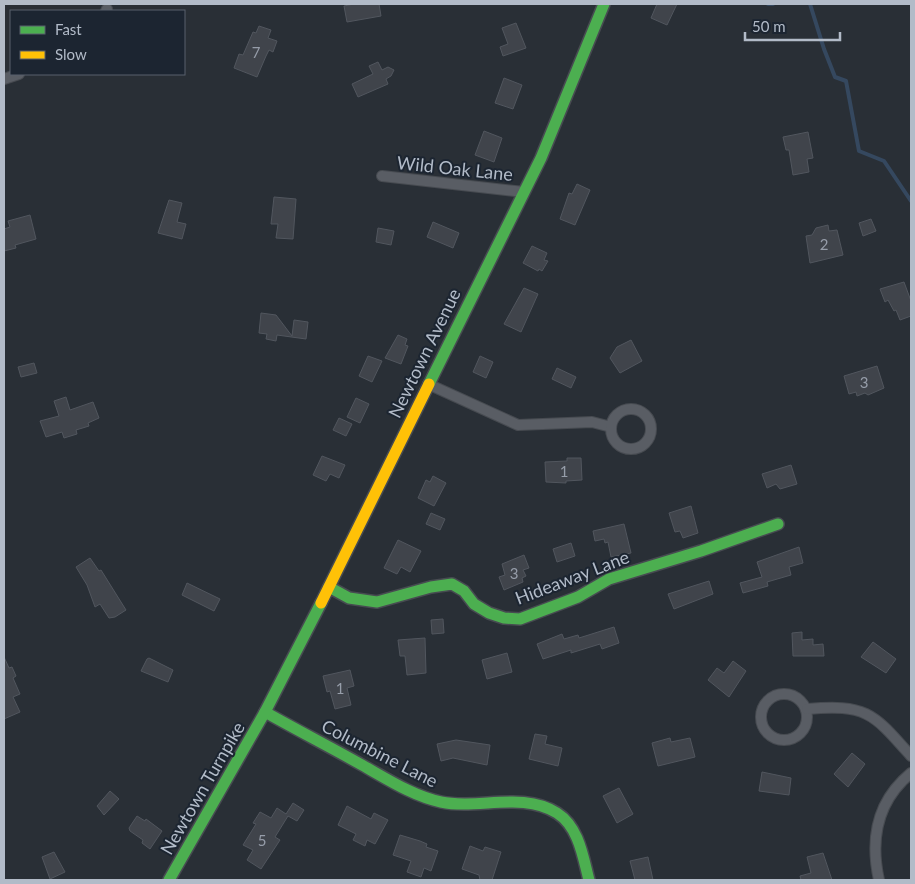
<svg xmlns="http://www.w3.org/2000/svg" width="915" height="884" viewBox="0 0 915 884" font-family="Lato,sans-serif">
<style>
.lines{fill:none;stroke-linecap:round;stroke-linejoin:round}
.stream{stroke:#35485f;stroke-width:4}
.building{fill:#40444b;stroke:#51565e}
.street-casing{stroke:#474b51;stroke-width:12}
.fast-casing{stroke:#474b51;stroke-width:14}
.slow-casing{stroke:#474b51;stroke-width:14}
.street{stroke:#595d64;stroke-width:10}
.fast{stroke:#4caf50;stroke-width:11}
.slow{stroke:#ffc107;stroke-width:11}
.labels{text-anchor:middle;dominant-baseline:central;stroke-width:4;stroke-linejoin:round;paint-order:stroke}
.number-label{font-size:15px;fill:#969da9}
.street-label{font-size:18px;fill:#b2bbc8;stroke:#1c2531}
</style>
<rect width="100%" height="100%" fill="#292f36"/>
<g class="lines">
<!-- stream -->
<g class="stream">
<polyline points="768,4 773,4"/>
<polyline points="810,4 824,49 835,77 846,81 859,151 884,161 911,201"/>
</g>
</g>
<!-- building -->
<g class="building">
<polygon points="354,4 379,4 381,16 347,22 344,6"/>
<polygon points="657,4 677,4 667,25 651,18"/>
<polygon points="516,23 526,48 503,56 500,47 508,44 502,28"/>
<polygon points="259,26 271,30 268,38 277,41 273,52 269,50 266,56 257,77 234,68 239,54 243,55 253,32 256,33"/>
<polygon points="378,62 382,70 388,67 394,70 391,76 386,79 388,84 358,97 352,84 373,74 369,66"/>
<polygon points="504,78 522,85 513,109 495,103"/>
<polygon points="484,131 502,138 494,162 475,155"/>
<polygon points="808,132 813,158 807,159 809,172 793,175 789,150 786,150 783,137"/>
<polygon points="577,184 590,190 575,225 560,219 569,193 572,194"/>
<polygon points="274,197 296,199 293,239 276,238 278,224 271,224"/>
<polygon points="169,200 182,203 177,222 186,224 182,239 158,233"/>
<polygon points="30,215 36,239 15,245 16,248 4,251 4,229 10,227 8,221"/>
<polygon points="871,219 876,231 863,236 859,223"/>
<polygon points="433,222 459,233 453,248 427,237"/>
<polygon points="828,225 829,231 837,230 843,255 810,263 806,236 812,235 816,228"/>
<polygon points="378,228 394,231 391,245 376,242"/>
<polygon points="532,246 547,253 544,260 548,261 542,271 539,269 538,271 523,263"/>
<polygon points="904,282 911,301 911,316 900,320 896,310 894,311 888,300 885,302 880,289"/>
<polygon points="524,288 538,294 521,332 504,324"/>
<polygon points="261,313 276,315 292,336 294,320 308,322 306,339 277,335 276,341 266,339 267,334 259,333"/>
<polygon points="398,335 407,339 405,345 408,346 401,364 385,358"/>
<polygon points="631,340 642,361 620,373 610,358 617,347"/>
<polygon points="368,356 382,361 372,382 359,376"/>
<polygon points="480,356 493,362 486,378 473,372"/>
<polygon points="34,363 37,373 21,377 18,367"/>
<polygon points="877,366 884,388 868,395 865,393 857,396 856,392 849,394 844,376"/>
<polygon points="557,368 576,377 571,388 552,379"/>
<polygon points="66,397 70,410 93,402 99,418 88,423 89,426 76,430 77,434 64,438 62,432 46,437 40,421 59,416 54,401"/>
<polygon points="356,398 369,404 360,423 347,417"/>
<polygon points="339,418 352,424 346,436 333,430"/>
<polygon points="322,456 345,465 339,478 330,474 326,481 313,475"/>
<polygon points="567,458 581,458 582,480 566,481 566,483 546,482 545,462 567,461"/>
<polygon points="791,465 797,484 780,489 776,484 767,488 762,474"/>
<polygon points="433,476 446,483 434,506 418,498 426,480 430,482"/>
<polygon points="691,506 698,533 683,538 680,531 675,532 669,513"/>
<polygon points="431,513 445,519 440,530 426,524"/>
<polygon points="624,524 631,553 611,557 608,542 605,543 604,539 595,541 593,531"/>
<polygon points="398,540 421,551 410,572 401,567 397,574 384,568"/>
<polygon points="571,543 575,556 557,562 553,549"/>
<polygon points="799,547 803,563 789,567 791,575 767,582 768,586 743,593 740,583 762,577 757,562"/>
<polygon points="524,555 529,568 523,570 526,576 522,578 523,582 504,590 499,577 505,575 502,564"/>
<polygon points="90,558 99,571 101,570 126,610 115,617 109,618 100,604 95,607 87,585 76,567"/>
<polygon points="709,581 713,594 674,609 668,594"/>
<polygon points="187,583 220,599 214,611 182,595"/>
<polygon points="443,619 444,633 432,634 431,620"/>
<polygon points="614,627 619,643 602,649 600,644 571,653 571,650 543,659 537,644 562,634 564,639 578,635 579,638"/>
<polygon points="802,632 802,640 813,639 813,645 823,644 824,656 793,656 792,633"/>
<polygon points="425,638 426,673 407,675 405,656 400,656 398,640"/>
<polygon points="873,642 896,659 886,673 861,657"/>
<polygon points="507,653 512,672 487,679 482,660"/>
<polygon points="4,657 9,668 12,667 16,676 13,678 20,694 13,697 20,712 4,719"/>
<polygon points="149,658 173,670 168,682 141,671 147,659"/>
<polygon points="733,661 746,671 729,697 708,680 717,668 724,673"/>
<polygon points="350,670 354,686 347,688 351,705 335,709 330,691 327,692 323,676"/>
<polygon points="535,734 547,736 545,744 562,748 558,766 529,759"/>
<polygon points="670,738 671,742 690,738 695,757 658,766 652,743"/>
<polygon points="456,740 490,745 487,765 453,758 441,761 437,744"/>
<polygon points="852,753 865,764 848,787 834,774"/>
<polygon points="762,772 791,778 789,795 759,791"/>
<polygon points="619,788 633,814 617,823 603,796"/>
<polygon points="110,791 119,799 104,815 97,806"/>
<polygon points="293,803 304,810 297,821 288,816 275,837 280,840 261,869 247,860 253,850 243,845 256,824 253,823 260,812 271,818 277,808 286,814"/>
<polygon points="347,806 371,819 374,813 388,820 375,844 367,840 365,846 353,840 356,834 338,825"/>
<polygon points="137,816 145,821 146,819 162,831 150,849 142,843 143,840 130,831 129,828"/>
<polygon points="400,835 420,841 427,844 426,847 438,851 431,871 424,868 421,877 407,872 411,861 393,855"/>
<polygon points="470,846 483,851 485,847 501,852 492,880 480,880 479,875 462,869"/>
<polygon points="54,852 65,872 50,879 42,857"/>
<polygon points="823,853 832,880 801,880 800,876 811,873 807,857"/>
<polygon points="648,857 653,880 635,880 630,861"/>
</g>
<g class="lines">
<!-- street casing -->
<g class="street-casing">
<g id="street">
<polyline points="106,11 107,9"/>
<polyline points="4,79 19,74"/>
<polyline points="382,176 524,192"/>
<polyline points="428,384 518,425 592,422 611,427"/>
<circle cx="631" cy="429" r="20"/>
<circle cx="784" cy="717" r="23"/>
<path d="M807 709C867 704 873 713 911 756"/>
<path d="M879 880C870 839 877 801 911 773"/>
</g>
</g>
<!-- fast casing -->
<g class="fast-casing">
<g id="fast">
<polyline points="429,384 541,158 604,4"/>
<polyline points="329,587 349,598 377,602 431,587 452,584 464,591 474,604 489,613 504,618 520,619 578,597 609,579 701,551 778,524"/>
<path d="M265 712C297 730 330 747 362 765 387 779 413 796 441 802 478 810 523 791 557 813 579 827 583 857 589 880"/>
<polyline points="169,880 265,712 321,603"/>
</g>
</g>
<!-- slow casing -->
<g class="slow-casing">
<polyline id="slow" points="321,603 429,384"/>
</g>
<!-- street -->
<use href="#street" class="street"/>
<!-- fast -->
<use href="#fast" class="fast"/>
<!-- slow -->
<use href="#slow" class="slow"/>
</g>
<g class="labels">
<!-- number labels -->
<g class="number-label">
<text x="256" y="52">7</text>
<text x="824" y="244">2</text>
<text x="864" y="382">3</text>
<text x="564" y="471">1</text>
<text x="514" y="573">3</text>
<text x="340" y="688">1</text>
<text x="262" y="840">5</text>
</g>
<!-- street labels -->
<g class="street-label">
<text transform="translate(455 168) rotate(6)">Wild Oak Lane</text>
<text transform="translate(424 353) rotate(-64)">Newtown Avenue</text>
<text transform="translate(572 577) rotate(-21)">Hideaway Lane</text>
<text transform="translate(380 753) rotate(27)">Columbine Lane</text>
<text transform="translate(202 788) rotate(-60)">Newtown Turnpike</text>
</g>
</g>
<!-- border -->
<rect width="915" height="884" fill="none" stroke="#b2bbc8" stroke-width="10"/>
<!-- legend -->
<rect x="10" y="10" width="175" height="65" fill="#1c2531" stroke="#58616d"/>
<rect x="20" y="26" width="25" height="8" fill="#4caf50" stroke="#58616d"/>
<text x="55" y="35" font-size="15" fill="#b2bbc8">Fast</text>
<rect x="20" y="51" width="25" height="8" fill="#ffc107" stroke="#58616d"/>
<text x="55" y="60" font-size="15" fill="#b2bbc8">Slow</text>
<!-- scale -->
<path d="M745 32v8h95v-8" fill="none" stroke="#b2bbc8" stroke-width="2.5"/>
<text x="752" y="32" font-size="15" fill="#b2bbc8" stroke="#1c2531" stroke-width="4" paint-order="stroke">50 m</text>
</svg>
